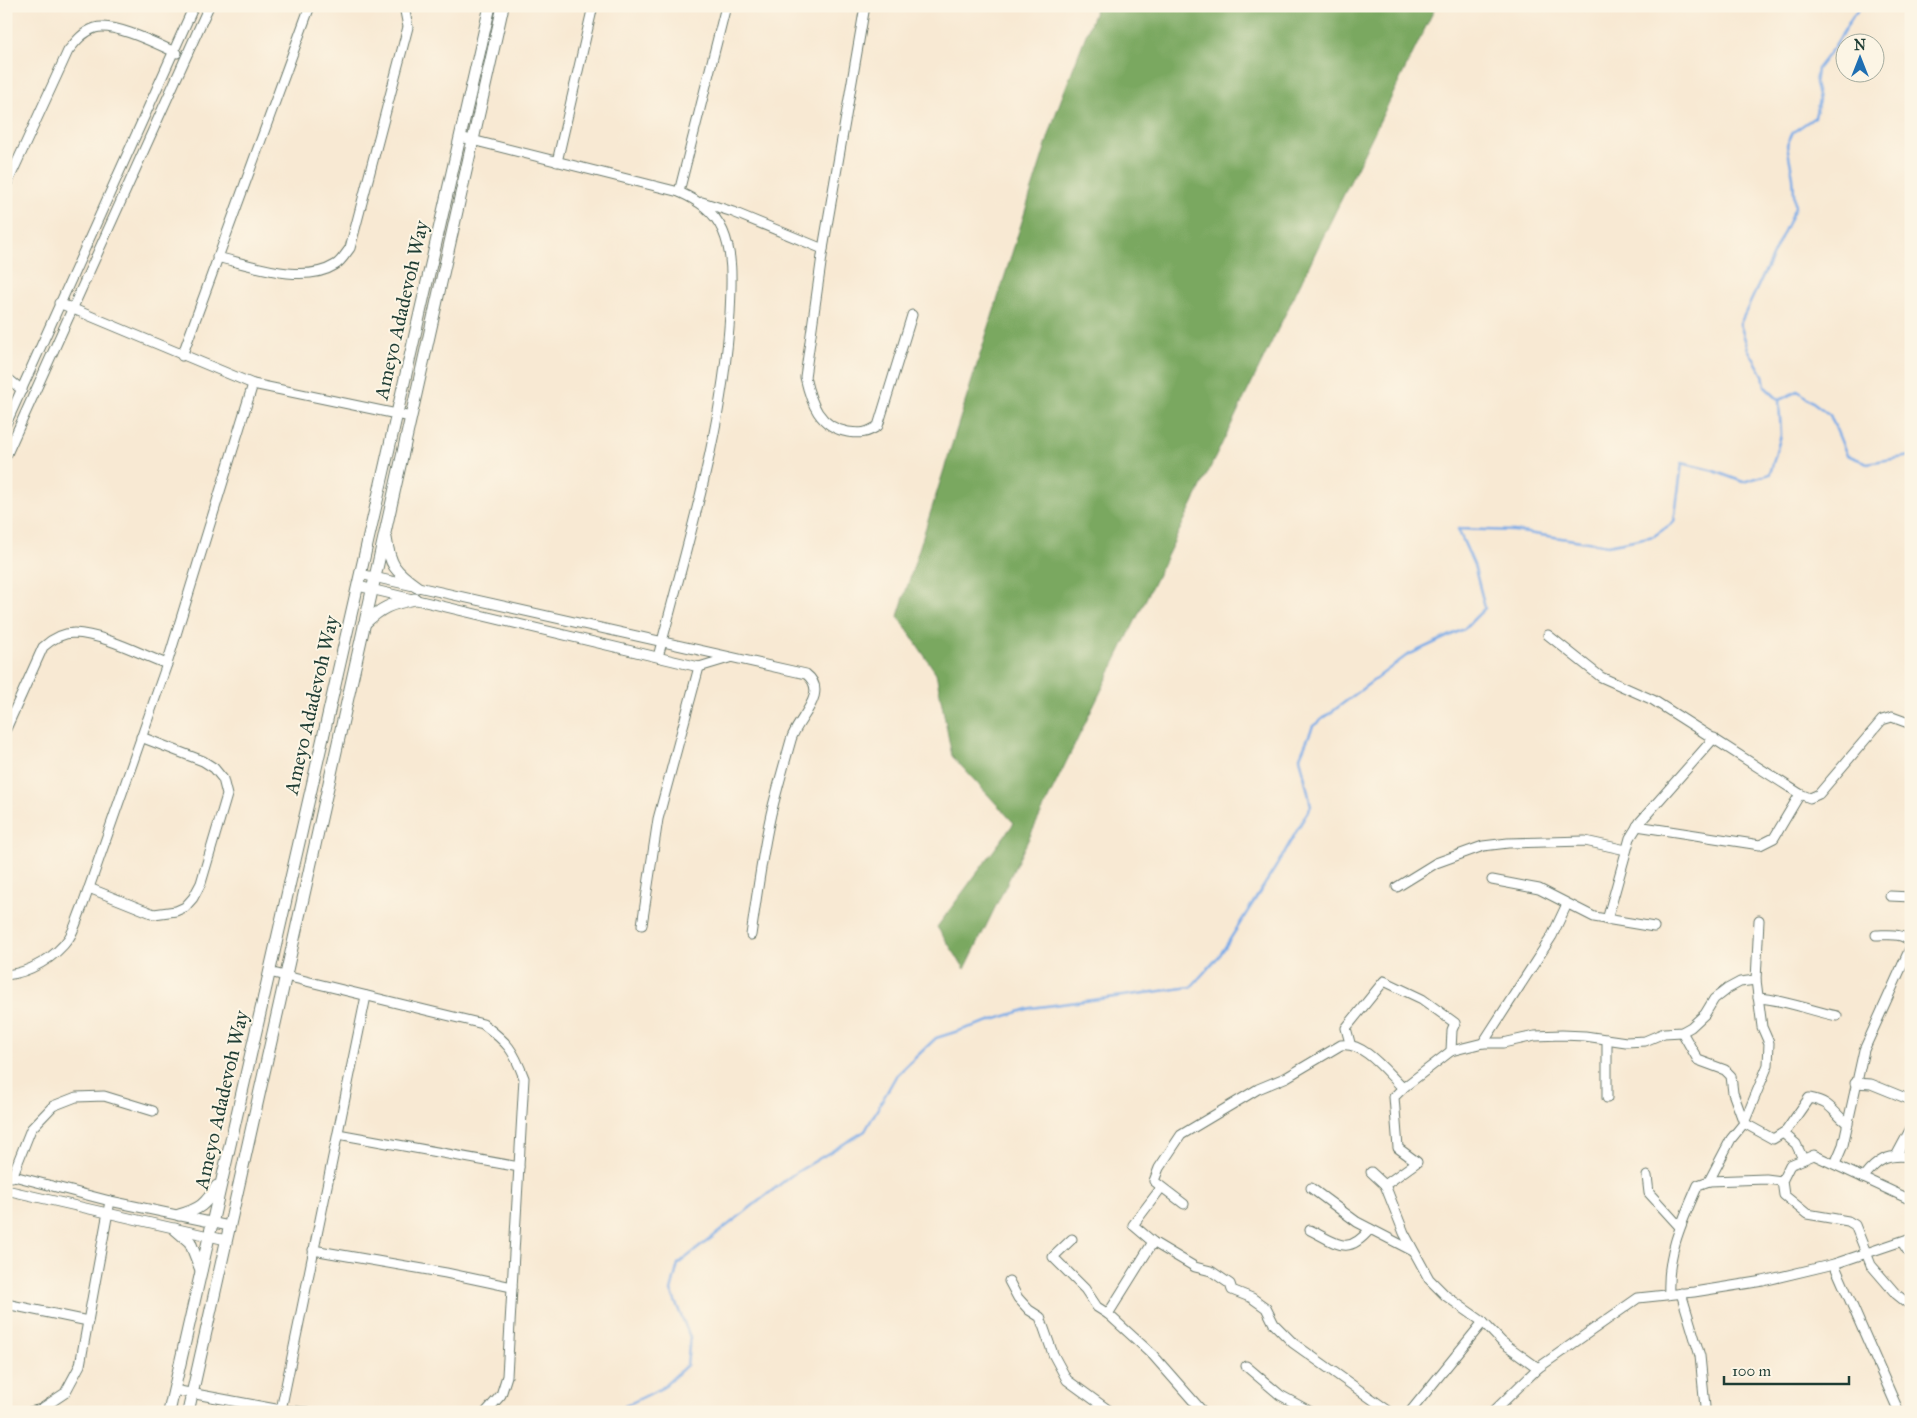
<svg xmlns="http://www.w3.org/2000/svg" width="1917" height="1418" viewBox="0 0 1917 1418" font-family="'IM FELL Great Primer',serif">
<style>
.forest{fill:#7aa861;stroke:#4c724a}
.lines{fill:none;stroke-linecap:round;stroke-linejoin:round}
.stream{stroke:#7dace7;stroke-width:2.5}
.minor-casing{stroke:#6b796c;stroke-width:11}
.tertiary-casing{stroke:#6b796c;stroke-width:13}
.minor{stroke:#fff;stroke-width:9}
.tertiary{stroke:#fff;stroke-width:11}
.labels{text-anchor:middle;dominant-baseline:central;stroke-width:4;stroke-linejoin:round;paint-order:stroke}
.street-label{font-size:20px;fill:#1f3d34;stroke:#fcf5e5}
</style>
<rect width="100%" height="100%" fill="#fcf5e5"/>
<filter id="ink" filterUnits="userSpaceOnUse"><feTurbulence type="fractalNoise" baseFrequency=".02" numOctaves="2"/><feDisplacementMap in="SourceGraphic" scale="10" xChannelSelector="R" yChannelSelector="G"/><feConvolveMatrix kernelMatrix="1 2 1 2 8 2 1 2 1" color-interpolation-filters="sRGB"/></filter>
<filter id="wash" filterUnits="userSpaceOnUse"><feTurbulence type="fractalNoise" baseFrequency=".0096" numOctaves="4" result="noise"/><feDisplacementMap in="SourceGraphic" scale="20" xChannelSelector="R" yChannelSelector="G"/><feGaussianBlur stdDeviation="1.12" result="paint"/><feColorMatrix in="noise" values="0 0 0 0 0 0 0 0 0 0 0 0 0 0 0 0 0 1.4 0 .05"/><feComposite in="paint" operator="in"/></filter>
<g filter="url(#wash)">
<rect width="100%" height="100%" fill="#f8e9d3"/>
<!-- forest -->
<polygon class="forest" points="1097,6 1436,6 965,969 937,927 1014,823 952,756 936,673 898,616 1056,113"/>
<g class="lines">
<!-- stream -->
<g class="stream">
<polyline points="1779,400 1765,387 1763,375 1748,349 1740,324 1795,208 1793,177 1787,145 1793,132 1815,117 1819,100 1815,84 1817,69 1834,47 1853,16 1862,6"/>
<polyline points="625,1412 625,1406 662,1388 687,1365 690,1337 671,1291 678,1264 792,1175 865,1131 896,1076 936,1038 1031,1008 1191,987 1220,955 1277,865 1311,806 1300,757 1313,726 1406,656 1464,629 1485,608 1474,565 1458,529 1514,531 1608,545 1654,536 1674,522 1682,463 1714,471 1743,482 1770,474 1781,435 1779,400 1798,391 1830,415 1847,455 1867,463 1911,456"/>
</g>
</g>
</g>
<g filter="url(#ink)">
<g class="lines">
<!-- minor casing -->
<g class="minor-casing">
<g id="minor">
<path d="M865 6 823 249 805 377C811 403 819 427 848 432 861 434 867 433 878 426L912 315"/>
<path d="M460 137 679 192C699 201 714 211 723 231 734 256 731 287 730 314 723 431 687 544 658 657"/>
<polyline points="557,162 593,6"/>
<path d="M6 186 68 51C76 41 83 32 95 28 114 22 159 45 177 53"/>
<polyline points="679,192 726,6"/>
<polyline points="702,202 733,212 823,249"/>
<path d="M217 257C251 265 303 285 335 265 341 262 346 253 350 248L408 27 404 6"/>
<polyline points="59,303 253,384 411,417"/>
<polyline points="182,356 310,6"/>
<polyline points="6,377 22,390"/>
<polyline points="6,424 194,6"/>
<polyline points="6,456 209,6"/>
<path d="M360 574 806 674C831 693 796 720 791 740 784 765 777 789 771 814 762 854 757 895 751 935"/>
<polyline points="358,586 699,667 729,658"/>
<polyline points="1548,635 1601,677 1653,700 1800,794 1810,798 1819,794 1882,720 1892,717 1911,724"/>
<path d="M6 729 43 647C52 639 62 633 74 633 103 634 140 654 167 664"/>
<polyline points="1637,826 1760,845 1774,838 1800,794"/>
<polyline points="1492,880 1539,889 1594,917 1654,927"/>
<polyline points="1397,887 1436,863 1483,846 1508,843 1585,841 1626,850"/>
<polyline points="89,888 154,914 176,911 185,907 193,898 201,883 227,795 223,779 214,768 203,761 141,737"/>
<polyline points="1890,896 1911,897"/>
<polyline points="1607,920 1630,838 1640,822 1714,738"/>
<polyline points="642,925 658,819 699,667"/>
<path d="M1876 935C1887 935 1903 932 1911 943"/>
<path d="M269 972 483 1024C508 1043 513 1049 524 1078L507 1376 501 1395 486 1412"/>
<path d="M6 975C29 973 56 957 69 938 75 929 78 916 83 905L167 664 253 384"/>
<path d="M1758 998C1783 999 1811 1011 1837 1016"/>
<path d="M1682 1032 1698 1060 1725 1070 1731 1076 1733 1093 1744 1123 1773 1139 1786 1131 1809 1098C1833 1103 1830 1110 1848 1124"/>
<polyline points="1607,1039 1607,1098"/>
<polyline points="1350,1043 1346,1028 1384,981 1422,999 1455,1023 1452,1030 1451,1051"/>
<polyline points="1483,1043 1552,936 1567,904"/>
<polyline points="1855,1083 1871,1084 1908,1099"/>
<polyline points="1403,1088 1394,1097 1398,1148 1417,1162 1385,1185 1404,1233 1429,1279 1446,1296 1483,1322 1502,1342 1538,1368"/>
<polyline points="1783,1133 1796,1144 1803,1159"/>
<polyline points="338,1134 519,1167"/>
<polyline points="1896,1156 1911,1128"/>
<polyline points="1835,1164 1843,1145 1864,1050 1911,946"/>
<polyline points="1371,1172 1385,1185"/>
<polyline points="6,1174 110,1201 229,1226"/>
<polyline points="1647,1176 1649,1193 1679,1226"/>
<polyline points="12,1177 31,1129 53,1106 76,1097 104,1096 153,1111"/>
<path d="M1863 1178C1878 1159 1887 1154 1911 1157"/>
<polyline points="1709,1181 1766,1179 1782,1181 1790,1165 1814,1155 1911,1200"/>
<polyline points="1782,1181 1784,1195 1807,1214 1848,1221 1855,1225 1871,1265 1896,1294 1911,1306"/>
<polyline points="1161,1188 1133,1225 1153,1242 1195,1267 1211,1271 1230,1284 1232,1290 1252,1298 1266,1308 1274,1324 1293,1343 1390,1412"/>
<polyline points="1311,1188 1357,1222 1413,1251"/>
<polyline points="6,1190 226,1240"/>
<path d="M1184 1204 1154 1181 1159 1168 1181 1135 1258 1089 1287 1077 1341 1045C1364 1041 1387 1073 1403 1088L1451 1051 1483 1043H1503L1535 1036 1562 1035 1585 1036 1626 1042 1645 1041 1664 1033 1682 1032 1691 1027 1705 1014 1714 999 1727 989 1740 982 1756 980"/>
<path d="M1310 1230C1337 1243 1347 1257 1370 1229"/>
<polyline points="1072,1239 1053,1257 1085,1289 1097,1307 1108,1314"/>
<polyline points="1153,1242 1108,1314 1152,1354 1203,1412"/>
<polyline points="1902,1242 1911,1256"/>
<polyline points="313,1250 446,1273 512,1287"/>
<polyline points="1834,1264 1899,1412"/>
<polyline points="1009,1281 1018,1298 1029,1310 1040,1317 1053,1354 1067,1380 1111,1412"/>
<polyline points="1681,1293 1700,1356 1705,1407"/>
<path d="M1669 1294C1667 1252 1682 1222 1698 1185L1709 1181 1731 1139 1744 1123 1768 1065 1769 1043 1762 1027 1756 980 1759 920"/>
<polyline points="6,1304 88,1321"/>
<polyline points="1246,1366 1280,1395 1311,1412"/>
<polyline points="174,1390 281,1410 307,1412"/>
<polyline points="281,1410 366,996"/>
<polyline points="30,1412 41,1409 65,1393 80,1365 110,1201"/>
<polyline points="1410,1412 1483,1322"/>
<polyline points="1493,1412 1538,1368 1638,1298 1694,1292 1763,1281 1834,1264 1911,1238"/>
</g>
</g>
<!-- tertiary casing -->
<g class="tertiary-casing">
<g id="tertiary">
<path d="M386 538C390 566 395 571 417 587"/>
<path d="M364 624C382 607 390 604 415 599"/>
<path d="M179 1215C200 1209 205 1205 217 1186"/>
<polyline points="175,1229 190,1242 201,1270"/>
<polyline points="169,1412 490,6"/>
<polyline points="188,1412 503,6"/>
</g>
</g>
<!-- minor -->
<use href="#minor" class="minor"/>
<!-- tertiary -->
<use href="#tertiary" class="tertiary"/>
</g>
</g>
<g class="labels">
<!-- street labels -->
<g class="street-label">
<text transform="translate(401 310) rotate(-77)">Ameyo Adadevoh Way</text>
<text transform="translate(311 705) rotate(-77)">Ameyo Adadevoh Way</text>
<text transform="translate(221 1100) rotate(-77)">Ameyo Adadevoh Way</text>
</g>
</g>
<!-- margin -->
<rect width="1917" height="1418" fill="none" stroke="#fcf5e5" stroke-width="25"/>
<!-- north arrow -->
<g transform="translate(1860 58)"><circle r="24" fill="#fcf5e5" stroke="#a4ab9e"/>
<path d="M0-4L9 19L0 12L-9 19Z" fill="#1f6fb2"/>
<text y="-8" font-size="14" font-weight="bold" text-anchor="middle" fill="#1f3d34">N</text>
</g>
<!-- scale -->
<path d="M1724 1376v8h125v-8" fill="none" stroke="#1f3d34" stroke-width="2.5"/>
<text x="1732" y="1376" font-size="15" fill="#1f3d34" stroke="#fcf5e5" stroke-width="4" paint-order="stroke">100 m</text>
</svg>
